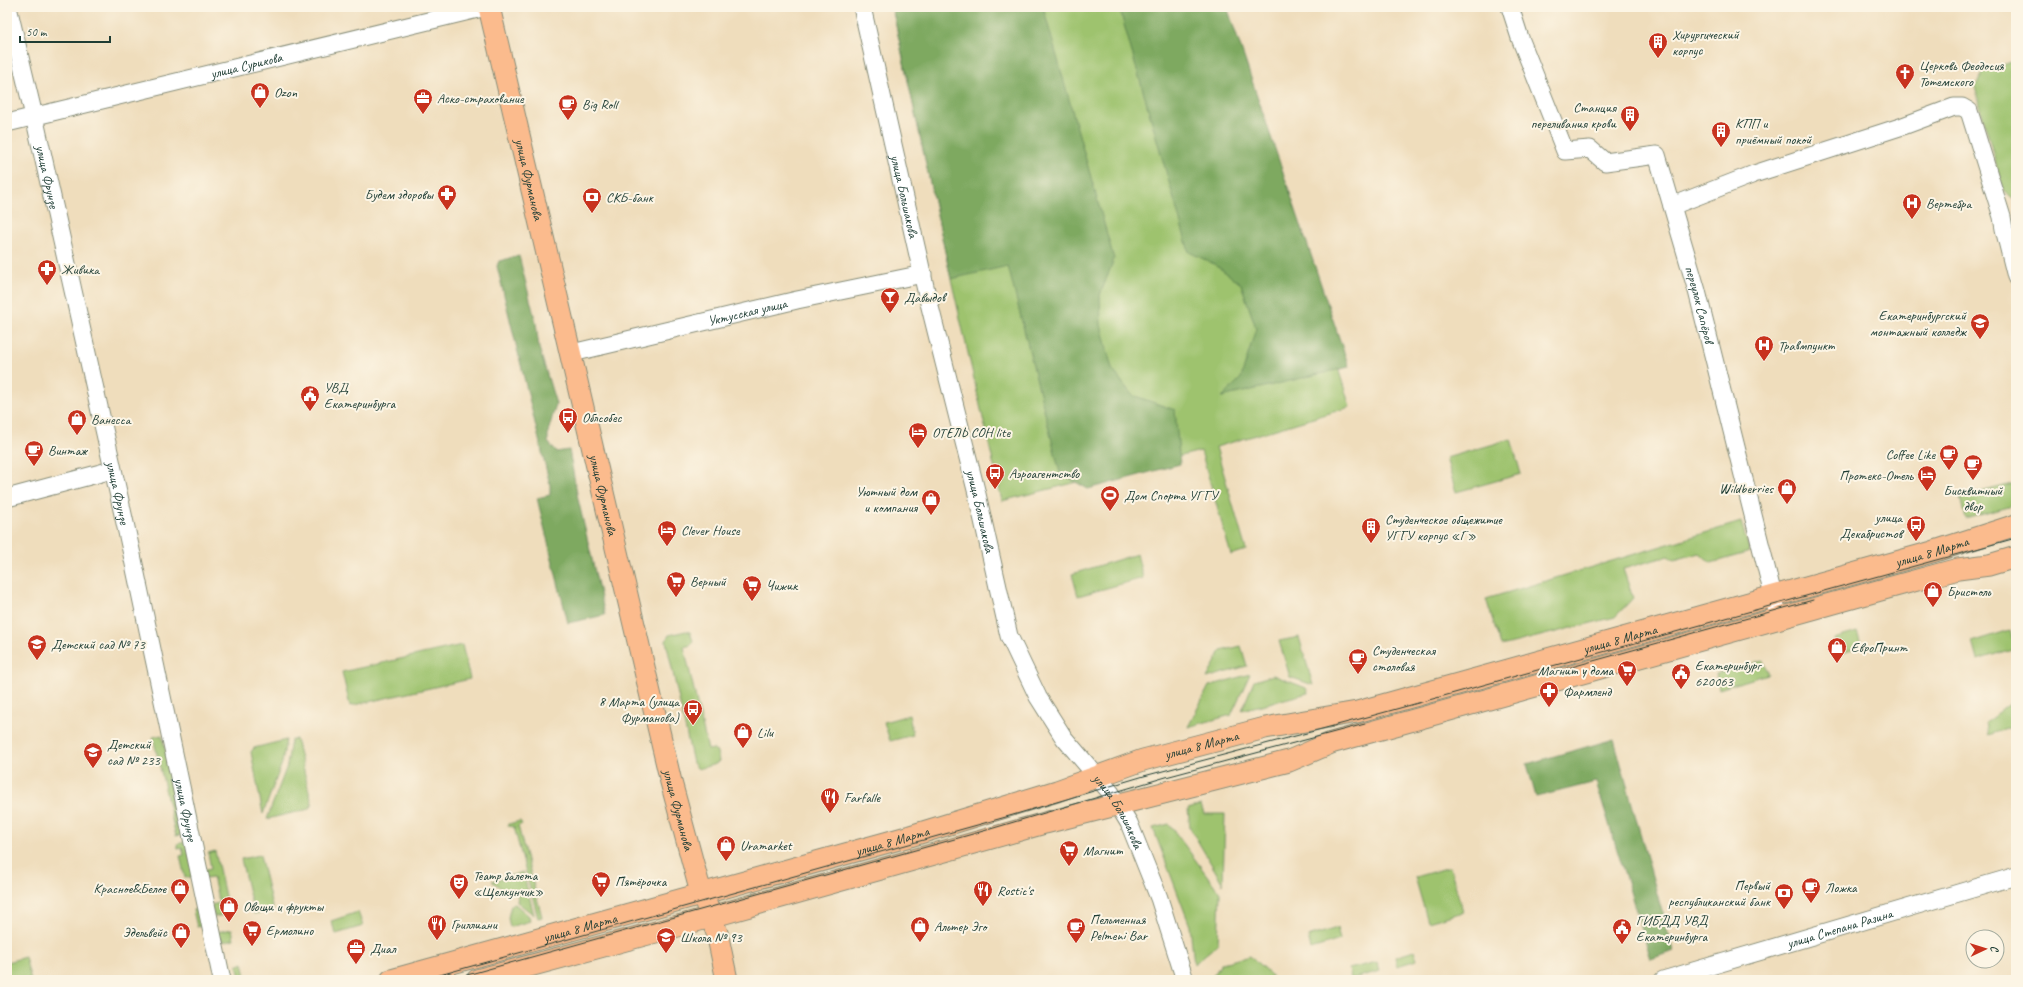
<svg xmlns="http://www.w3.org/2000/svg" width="2023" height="987" viewBox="0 0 2023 987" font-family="Caveat,sans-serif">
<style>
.green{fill:#9ec36e;stroke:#5e8051}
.forest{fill:#7ea961;stroke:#4e734a}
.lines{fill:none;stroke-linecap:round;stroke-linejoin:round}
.minor-casing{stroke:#878d78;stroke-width:19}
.major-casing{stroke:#878d78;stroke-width:23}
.minor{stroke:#fff;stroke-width:17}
.major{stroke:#fbbb8d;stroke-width:21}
.tram{stroke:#1f3d34;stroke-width:1}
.labels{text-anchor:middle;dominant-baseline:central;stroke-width:4;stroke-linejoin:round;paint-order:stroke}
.poi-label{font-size:14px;fill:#1f3d34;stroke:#fcf5e5;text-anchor:start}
.street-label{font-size:14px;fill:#1f3d34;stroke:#fcf5e5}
</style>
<rect width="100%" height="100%" fill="#fcf5e5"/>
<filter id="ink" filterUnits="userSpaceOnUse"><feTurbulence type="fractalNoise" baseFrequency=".025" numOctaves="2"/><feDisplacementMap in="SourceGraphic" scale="8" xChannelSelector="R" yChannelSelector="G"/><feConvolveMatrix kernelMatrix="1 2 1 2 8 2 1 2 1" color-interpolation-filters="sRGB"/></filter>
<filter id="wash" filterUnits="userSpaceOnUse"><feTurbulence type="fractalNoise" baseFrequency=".012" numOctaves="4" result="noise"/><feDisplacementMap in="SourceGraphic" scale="16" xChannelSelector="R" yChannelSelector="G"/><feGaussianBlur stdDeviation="0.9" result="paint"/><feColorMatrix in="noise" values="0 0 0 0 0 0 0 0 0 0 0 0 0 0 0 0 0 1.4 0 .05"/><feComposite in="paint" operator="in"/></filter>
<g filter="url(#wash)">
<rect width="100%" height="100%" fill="#efddbc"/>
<!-- green -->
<g class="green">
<polygon points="892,7 1227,7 1350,407 1216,447 1246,550 1231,555 1201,451 1002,501 951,279"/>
<polygon points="2014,61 2016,66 2016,198 2014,199 2003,190 1975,87 1984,72"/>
<polygon points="1511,439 1521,474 1456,492 1446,458"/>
<polygon points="2016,483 2016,505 1965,519 1960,497"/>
<polygon points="1741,522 1750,552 1711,563 1700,553 1674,560 1668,556 1623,569 1633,598 1615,617 1501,646 1486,599"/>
<polygon points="1137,554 1143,578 1078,596 1072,574"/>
<polygon points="2010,630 2015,648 1977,660 1972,642"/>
<polygon points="686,631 690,632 693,641 691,645 684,647 708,750 714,749 717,752 719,761 716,764 698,769 693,763 666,641 669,635"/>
<polygon points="1857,632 1862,647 1839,654 1834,639"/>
<polygon points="1299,637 1313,685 1290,677 1279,641"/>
<polygon points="462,645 470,679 350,706 342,672"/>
<polygon points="1241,646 1247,666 1207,678 1221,651"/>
<polygon points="1763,661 1768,674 1719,689 1716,674"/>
<polygon points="1250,674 1231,715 1188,727 1209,686"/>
<polygon points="1273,675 1306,688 1308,693 1242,710 1254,681"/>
<polygon points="2015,700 2016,726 1988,735 1986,722"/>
<polygon points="909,715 913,735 890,741 884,722"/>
<polygon points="162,735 184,834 176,836 153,737"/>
<polygon points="296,739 312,803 309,809 267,819 287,766 291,740"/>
<polygon points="286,740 282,763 263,814 251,752 254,748"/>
<polygon points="1201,805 1204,814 1225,814 1223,884 1190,828 1188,809"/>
<polygon points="520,821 522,824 518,826 542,917 538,918 514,827 508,826 509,824"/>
<polygon points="1169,824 1220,893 1218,944 1194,964 1190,926 1153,828"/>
<polygon points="186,842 194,876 185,878 180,856 184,855 182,848 178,849 177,844"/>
<polygon points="215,851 229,914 214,917 211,905 219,903 213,877 205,878 203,870 211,868 208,853"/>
<polygon points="260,855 273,910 254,914 241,859"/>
<polygon points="1450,867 1463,912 1428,922 1415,877"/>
<polygon points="523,872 534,915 517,902 518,896 515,892 510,890 506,892 492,881"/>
<polygon points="515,904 529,916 530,921 510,927 508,918 511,905"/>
<polygon points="201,908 205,925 197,927 193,910"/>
<polygon points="358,912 363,926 336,934 331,921"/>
<polygon points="1337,928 1340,940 1311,949 1308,937"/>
<polygon points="232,929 234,939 220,942 217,932"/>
<polygon points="1414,951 1417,960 1397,966 1395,957"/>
<polygon points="1250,956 1271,975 1273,980 1210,980 1222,963"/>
<polygon points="25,957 31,980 7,980 7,962"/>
<polygon points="1377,962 1380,971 1351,979 1349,969"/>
<polygon points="243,963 247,980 241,980 237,966"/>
</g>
<!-- forest -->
<g class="forest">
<polygon points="892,7 1043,7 1114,259 1100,295 1101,325 1112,369 1132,395 1175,410 1180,464 1088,489 1060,473 1008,266 951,279"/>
<polygon points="1119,7 1227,7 1349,367 1222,397 1241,378 1256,328 1241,284 1214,264 1189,252"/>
<polygon points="519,256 536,323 539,348 556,404 548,432 548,442 556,452 569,450 578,499 605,615 568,623 537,498 550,495 550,485 497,266 499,261"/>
<polygon points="1614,739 1673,951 1651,959 1596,782 1536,797 1527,764"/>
</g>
</g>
<g filter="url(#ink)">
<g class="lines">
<!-- minor casing -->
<g class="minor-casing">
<g id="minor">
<path id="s1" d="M8 7 34 116 131 550 222 980"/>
<path id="s2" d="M862 7 927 295 977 494 1009 636 1038 697 1064 738 1111 793 1129 823 1159 898 1185 980"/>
<path id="s3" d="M1510 7 1520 38 1565 151 1590 149 1605 162 1657 155 1697 291 1779 619"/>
<path id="s4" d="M7 123 486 7"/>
<polyline points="1672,206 1754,174 1903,126 1954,107 1962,107 1969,111 2002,217 2004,229 2016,277"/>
<path id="s5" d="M572 353 797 300 923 274"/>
<polyline points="7,498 112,470"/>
<path id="s6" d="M1663 980 2016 876"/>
</g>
</g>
<!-- major casing -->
<g class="major-casing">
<g id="major">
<path id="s7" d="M489 7 671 782 698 882 717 933 727 980"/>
<path id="s8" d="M391 980 910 836 1057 791 1143 760 1265 728 1357 712 1932 552 2016 525"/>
<polyline points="477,980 689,923 1045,823 1289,761 1331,743 1888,588 1958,569 1989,565 2016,557"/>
</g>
</g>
<!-- minor -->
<use href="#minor" class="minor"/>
<!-- major -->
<use href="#major" class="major"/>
<!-- tram -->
<g class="tram">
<polyline points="1550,673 1813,600"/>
<polyline points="422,980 1013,815 1144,776 1371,716 2016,538"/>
<polyline points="449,980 987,830 1166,777 1365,724"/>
</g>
</g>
</g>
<!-- icons -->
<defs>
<g id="building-pin" transform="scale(1)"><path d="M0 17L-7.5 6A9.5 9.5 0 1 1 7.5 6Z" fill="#c8321e" stroke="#fcf5e5"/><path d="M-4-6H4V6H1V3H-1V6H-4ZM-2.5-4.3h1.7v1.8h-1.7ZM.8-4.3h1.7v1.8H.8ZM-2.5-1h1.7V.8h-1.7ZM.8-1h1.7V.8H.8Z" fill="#fff"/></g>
<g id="church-pin" transform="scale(1)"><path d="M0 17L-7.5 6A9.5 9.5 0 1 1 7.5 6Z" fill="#c8321e" stroke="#fcf5e5"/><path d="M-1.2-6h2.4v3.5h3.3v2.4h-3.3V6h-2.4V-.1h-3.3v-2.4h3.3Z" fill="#fff"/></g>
<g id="shop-pin" transform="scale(1)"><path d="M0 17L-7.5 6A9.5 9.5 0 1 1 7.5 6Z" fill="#c8321e" stroke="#fcf5e5"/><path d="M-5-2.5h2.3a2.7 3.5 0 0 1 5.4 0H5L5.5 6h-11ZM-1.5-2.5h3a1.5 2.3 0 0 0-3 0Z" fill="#fff"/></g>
<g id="office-pin" transform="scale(1)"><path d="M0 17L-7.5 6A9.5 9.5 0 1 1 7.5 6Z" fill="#c8321e" stroke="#fcf5e5"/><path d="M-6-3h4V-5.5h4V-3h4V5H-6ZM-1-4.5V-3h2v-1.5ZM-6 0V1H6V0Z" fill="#fff"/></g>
<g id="cafe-pin" transform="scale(1)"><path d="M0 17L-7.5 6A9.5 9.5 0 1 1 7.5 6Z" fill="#c8321e" stroke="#fcf5e5"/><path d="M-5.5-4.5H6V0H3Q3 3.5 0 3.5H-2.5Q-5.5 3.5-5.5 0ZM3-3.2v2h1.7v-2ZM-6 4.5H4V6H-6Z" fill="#fff"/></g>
<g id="pharmacy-pin" transform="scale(1)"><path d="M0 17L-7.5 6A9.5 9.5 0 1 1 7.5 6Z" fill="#c8321e" stroke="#fcf5e5"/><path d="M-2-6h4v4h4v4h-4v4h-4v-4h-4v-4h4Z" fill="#fff"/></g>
<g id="bank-pin" transform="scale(1)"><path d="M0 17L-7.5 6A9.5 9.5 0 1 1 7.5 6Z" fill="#c8321e" stroke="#fcf5e5"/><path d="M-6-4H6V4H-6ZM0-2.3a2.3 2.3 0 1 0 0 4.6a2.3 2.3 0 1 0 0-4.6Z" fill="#fff"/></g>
<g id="hospital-pin" transform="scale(1)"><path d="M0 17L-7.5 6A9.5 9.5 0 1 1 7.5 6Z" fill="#c8321e" stroke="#fcf5e5"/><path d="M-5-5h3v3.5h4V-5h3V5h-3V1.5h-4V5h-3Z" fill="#fff"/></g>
<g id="bar-pin" transform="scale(1)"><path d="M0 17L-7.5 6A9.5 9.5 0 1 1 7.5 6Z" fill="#c8321e" stroke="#fcf5e5"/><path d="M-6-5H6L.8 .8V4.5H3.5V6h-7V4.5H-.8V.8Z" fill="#fff"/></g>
<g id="university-pin" transform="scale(1)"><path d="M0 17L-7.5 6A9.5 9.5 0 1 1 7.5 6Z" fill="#c8321e" stroke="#fcf5e5"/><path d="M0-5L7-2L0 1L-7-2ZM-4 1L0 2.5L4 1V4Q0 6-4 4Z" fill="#fff"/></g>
<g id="civic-pin" transform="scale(1)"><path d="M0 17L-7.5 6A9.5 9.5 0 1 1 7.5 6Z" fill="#c8321e" stroke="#fcf5e5"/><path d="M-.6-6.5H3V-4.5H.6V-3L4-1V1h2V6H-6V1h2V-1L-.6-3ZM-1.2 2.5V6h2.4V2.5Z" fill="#fff"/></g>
<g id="bus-pin" transform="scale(1)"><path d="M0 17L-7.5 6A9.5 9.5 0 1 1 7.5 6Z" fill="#c8321e" stroke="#fcf5e5"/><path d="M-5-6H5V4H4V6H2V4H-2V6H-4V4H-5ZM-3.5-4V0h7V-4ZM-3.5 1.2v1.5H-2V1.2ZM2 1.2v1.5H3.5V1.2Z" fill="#fff"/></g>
<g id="hotel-pin" transform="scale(1)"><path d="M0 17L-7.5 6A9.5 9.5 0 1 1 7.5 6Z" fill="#c8321e" stroke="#fcf5e5"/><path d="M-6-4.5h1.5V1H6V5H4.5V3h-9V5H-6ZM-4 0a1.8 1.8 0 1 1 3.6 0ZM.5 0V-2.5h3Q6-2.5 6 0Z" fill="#fff"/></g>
<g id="stadium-pin" transform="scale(1)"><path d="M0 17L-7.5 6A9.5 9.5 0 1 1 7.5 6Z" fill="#c8321e" stroke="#fcf5e5"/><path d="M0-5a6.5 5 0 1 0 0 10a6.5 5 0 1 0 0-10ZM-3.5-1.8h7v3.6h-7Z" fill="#fff"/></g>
<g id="supermarket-pin" transform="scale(1)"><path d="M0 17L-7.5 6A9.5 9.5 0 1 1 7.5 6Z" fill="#c8321e" stroke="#fcf5e5"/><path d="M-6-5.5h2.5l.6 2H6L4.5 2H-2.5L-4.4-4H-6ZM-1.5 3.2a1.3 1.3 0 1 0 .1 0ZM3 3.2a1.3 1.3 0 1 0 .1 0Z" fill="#fff"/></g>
<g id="school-pin" transform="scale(1)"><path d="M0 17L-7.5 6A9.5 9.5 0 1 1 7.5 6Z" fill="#c8321e" stroke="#fcf5e5"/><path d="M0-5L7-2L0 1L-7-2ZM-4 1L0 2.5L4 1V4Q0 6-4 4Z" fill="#fff"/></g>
<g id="restaurant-pin" transform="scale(1)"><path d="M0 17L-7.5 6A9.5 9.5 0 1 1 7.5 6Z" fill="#c8321e" stroke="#fcf5e5"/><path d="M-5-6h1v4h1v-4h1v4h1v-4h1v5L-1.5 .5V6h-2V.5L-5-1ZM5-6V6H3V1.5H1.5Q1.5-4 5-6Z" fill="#fff"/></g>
<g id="theatre-pin" transform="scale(1)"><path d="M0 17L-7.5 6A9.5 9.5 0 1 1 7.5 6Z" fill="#c8321e" stroke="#fcf5e5"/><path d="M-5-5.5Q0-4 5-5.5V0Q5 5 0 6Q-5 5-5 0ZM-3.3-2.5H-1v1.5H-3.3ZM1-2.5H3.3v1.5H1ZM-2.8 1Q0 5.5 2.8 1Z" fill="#fff"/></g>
</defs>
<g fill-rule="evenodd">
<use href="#building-pin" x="1658" y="42"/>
<use href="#church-pin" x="1905" y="73"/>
<use href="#shop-pin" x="260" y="92"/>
<use href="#office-pin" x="423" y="98"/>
<use href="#cafe-pin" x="568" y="104"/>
<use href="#building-pin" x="1630" y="115"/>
<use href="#building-pin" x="1721" y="131"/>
<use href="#pharmacy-pin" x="447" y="194"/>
<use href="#bank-pin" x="592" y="197"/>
<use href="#hospital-pin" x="1912" y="203"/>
<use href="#pharmacy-pin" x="47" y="269"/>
<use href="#bar-pin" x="890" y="297"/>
<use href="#university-pin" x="1980" y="323"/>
<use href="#hospital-pin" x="1764" y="345"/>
<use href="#civic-pin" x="310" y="395"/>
<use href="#bus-pin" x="568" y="417"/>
<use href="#shop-pin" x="77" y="419"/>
<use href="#hotel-pin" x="918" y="432"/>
<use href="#cafe-pin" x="34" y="450"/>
<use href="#cafe-pin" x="1949" y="454"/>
<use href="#cafe-pin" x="1973" y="464"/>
<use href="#bus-pin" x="995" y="473"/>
<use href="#hotel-pin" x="1927" y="475"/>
<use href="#shop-pin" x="1787" y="488"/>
<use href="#stadium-pin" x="1110" y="495"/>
<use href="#shop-pin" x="931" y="499"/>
<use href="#bus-pin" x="1916" y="525"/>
<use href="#building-pin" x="1371" y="527"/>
<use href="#hotel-pin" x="667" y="530"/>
<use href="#supermarket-pin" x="676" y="581"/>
<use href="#supermarket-pin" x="752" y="585"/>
<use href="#shop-pin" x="1933" y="591"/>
<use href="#school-pin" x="37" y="644"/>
<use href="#shop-pin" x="1837" y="647"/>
<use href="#cafe-pin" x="1358" y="658"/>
<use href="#supermarket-pin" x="1627" y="670"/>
<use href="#civic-pin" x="1681" y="673"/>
<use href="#pharmacy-pin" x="1549" y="691"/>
<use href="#bus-pin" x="693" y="709"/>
<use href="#shop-pin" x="743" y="732"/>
<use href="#school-pin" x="93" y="752"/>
<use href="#restaurant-pin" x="830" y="797"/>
<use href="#shop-pin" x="726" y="845"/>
<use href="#supermarket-pin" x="1069" y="850"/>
<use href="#supermarket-pin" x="601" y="881"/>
<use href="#theatre-pin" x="459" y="883"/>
<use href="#cafe-pin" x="1811" y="887"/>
<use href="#shop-pin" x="180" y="888"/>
<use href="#restaurant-pin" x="983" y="890"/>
<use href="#bank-pin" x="1784" y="893"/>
<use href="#shop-pin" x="229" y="906"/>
<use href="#restaurant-pin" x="437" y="924"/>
<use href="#shop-pin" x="920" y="926"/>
<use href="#cafe-pin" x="1076" y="927"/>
<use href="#civic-pin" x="1622" y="928"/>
<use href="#supermarket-pin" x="252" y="930"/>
<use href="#shop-pin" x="181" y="932"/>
<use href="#school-pin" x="666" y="937"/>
<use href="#office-pin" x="356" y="948"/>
</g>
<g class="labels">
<!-- poi labels -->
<g class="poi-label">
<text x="1672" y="34">Хирургический<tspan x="1672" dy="16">корпус</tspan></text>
<text x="1919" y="65">Церковь Феодосия<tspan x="1919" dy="16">Тотемского</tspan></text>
<text x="274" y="92">Ozon</text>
<text x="437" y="98">Аско-страхование</text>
<text x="582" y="104">Big Roll</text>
<text x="1616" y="107" text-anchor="end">Станция<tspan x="1616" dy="16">переливания крови</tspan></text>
<text x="1735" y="123">КПП и<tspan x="1735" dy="16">приёмный покой</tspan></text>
<text x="433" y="194" text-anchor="end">Будем здоровы</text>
<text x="606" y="197">СКБ-банк</text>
<text x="1926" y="203">Вертебра</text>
<text x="61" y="269">Живика</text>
<text x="904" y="297">Давыдов</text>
<text x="1966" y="315" text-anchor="end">Екатеринбургский<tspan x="1966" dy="16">монтажный колледж</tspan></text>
<text x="1778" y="345">Травмпункт</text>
<text x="324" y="387">УВД<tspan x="324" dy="16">Екатеринбурга</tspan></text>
<text x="582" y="417">Облсобес</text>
<text x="91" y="419">Ванесса</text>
<text x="932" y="432">ОТЕЛЬ СОН lite</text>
<text x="48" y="450">Винтаж</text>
<text x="1935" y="454" text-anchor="end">Coffee Like</text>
<text x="1009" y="473">Аэроагентство</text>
<text x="1913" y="475" text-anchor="end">Протекс-Отель</text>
<text x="1773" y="488" text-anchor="end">Wildberries</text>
<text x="1973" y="490" text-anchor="middle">Бисквитный<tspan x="1973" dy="16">двор</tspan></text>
<text x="917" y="491" text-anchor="end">Уютный дом<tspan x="917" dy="16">и компания</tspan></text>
<text x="1124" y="495">Дом Спорта УГГУ</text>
<text x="1902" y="517" text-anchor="end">улица<tspan x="1902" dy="16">Декабристов</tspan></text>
<text x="1385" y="519">Студенческое общежитие<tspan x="1385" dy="16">УГГУ корпус «Г»</tspan></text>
<text x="681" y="530">Clever House</text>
<text x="690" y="581">Верный</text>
<text x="766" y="585">Чижик</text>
<text x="1947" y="591">Бристоль</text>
<text x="51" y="644">Детский сад № 73</text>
<text x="1851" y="647">ЕвроПринт</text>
<text x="1372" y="650">Студенческая<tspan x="1372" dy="16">столовая</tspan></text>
<text x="1695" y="665">Екатеринбург<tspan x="1695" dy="16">620063</tspan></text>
<text x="1613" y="670" text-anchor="end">Магнит у дома</text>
<text x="1563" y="691">Фармленд</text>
<text x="679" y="701" text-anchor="end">8 Марта (улица<tspan x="679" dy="16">Фурманова)</tspan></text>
<text x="757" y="732">Lilu</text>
<text x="107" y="744">Детский<tspan x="107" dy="16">сад № 233</tspan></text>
<text x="844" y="797">Farfalle</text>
<text x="740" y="845">Uramarket</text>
<text x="1083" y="850">Магнит</text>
<text x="473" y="875">Театр балета<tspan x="473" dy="16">«Щелкунчик»</tspan></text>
<text x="615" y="881">Пятёрочка</text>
<text x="1770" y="885" text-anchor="end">Первый<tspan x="1770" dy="16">республиканский банк</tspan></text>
<text x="1825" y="887">Ложка</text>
<text x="166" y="888" text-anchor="end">Красное&amp;Белое</text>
<text x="997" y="890">Rostic's</text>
<text x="243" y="906">Овощи и фрукты</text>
<text x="1090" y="919">Пельменная<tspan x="1090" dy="16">Pelmeni Bar</tspan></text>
<text x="1636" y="920">ГИБДД УВД<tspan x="1636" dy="16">Екатеринбурга</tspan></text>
<text x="451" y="924">Гриллиани</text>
<text x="934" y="926">Альтер Эго</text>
<text x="266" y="930">Ермолино</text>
<text x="167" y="932" text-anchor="end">Эдельвейс</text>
<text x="680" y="937">Школа № 93</text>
<text x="370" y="948">Диал</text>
</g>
<!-- street labels -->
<g class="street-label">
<text stroke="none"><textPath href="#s4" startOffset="246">улица Сурикова</textPath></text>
<text stroke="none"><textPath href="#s1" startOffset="174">улица Фрунзе</textPath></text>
<text stroke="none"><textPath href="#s7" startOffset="177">улица Фурманова</textPath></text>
<text stroke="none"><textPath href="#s2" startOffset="194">улица Большакова</textPath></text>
<text stroke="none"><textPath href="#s3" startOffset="407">переулок Сапёров</textPath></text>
<text stroke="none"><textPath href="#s5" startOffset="180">Уктусская улица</textPath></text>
<text stroke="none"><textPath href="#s1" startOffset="498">улица Фрунзе</textPath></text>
<text stroke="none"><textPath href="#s7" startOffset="501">улица Фурманова</textPath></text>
<text stroke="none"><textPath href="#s2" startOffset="518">улица Большакова</textPath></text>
<text stroke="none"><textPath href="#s8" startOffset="1600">улица 8 Марта</textPath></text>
<text stroke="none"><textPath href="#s8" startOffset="1276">улица 8 Марта</textPath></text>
<text stroke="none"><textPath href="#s8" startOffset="844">улица 8 Марта</textPath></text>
<text stroke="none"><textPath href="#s1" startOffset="822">улица Фрунзе</textPath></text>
<text stroke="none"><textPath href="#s7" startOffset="825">улица Фурманова</textPath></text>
<text stroke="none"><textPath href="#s2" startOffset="854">улица Большакова</textPath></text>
<text stroke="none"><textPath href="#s8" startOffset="520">улица 8 Марта</textPath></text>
<text stroke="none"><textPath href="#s8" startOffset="196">улица 8 Марта</textPath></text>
<text stroke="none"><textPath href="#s6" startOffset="184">улица Степана Разина</textPath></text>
</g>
</g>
<!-- margin -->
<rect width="2023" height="987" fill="none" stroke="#fcf5e5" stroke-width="24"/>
<!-- north arrow -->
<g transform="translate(1985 949) rotate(86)"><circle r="19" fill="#fcf5e5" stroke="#a4ab9e"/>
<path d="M0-3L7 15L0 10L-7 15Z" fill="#c8321e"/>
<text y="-6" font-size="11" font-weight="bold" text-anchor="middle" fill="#1f3d34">С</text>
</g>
<!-- scale -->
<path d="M20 36v6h90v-6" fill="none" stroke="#1f3d34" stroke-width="2"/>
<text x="26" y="36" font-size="12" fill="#1f3d34" stroke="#fcf5e5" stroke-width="3" paint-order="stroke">50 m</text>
</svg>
